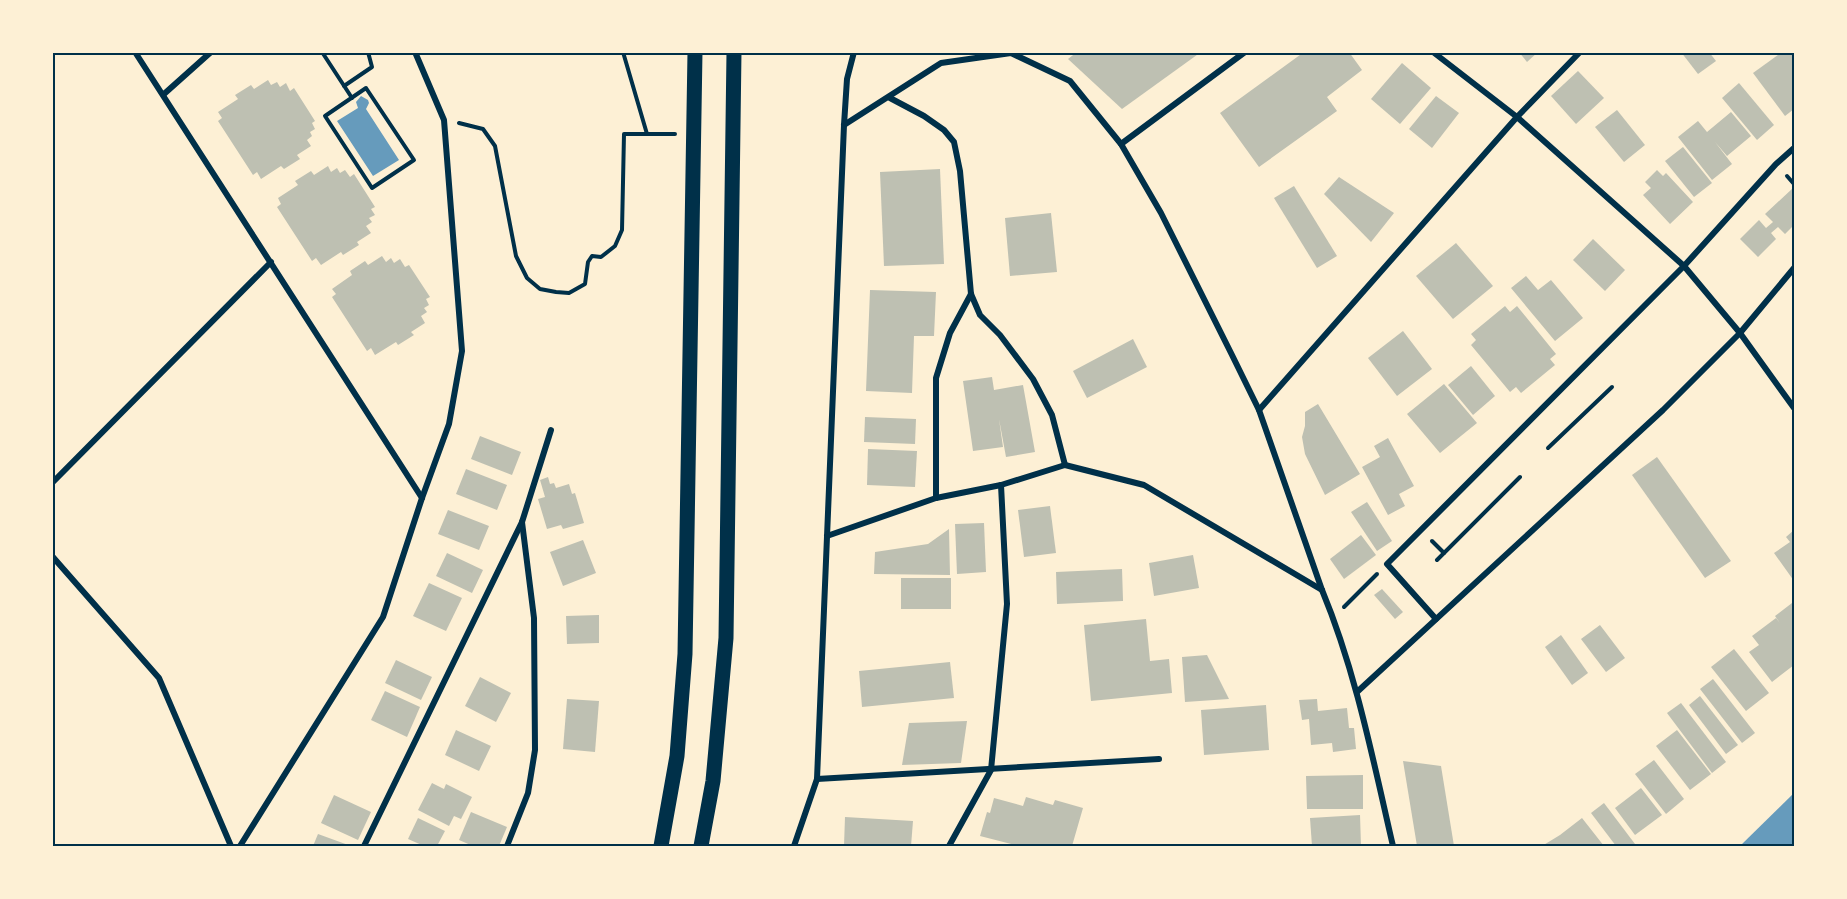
<svg xmlns="http://www.w3.org/2000/svg" width="1847" height="899" viewBox="0 0 1847 899" font-family="Helvetica,sans-serif">
<style>
.water{fill:#669bbc}
.building{fill:#bec0b2}
.lines{fill:none;stroke-linecap:round;stroke-linejoin:round}
.path{stroke:#003049;stroke-width:4}
.minor{stroke:#003049;stroke-width:6}
.primary{stroke:#003049;stroke-width:15}
.neatline{fill:none;stroke:#003049;stroke-width:2}
</style>
<rect width="100%" height="100%" fill="#fdf0d5"/>
<!-- water -->
<g class="water">
<polygon points="361,96 368,100 369,103 366,109 399,160 373,176 337,121 358,108 356,102"/>
<polygon points="1794,793 1794,846 1740,846"/>
</g>
<!-- building -->
<g class="building">
<polygon points="1077,52 1201,52 1122,109 1068,59"/>
<polygon points="1304,52 1349,52 1362,70 1327,97 1337,111 1259,167 1220,113"/>
<polygon points="1519,52 1538,52 1527,62"/>
<polygon points="1681,52 1709,52 1716,61 1698,74"/>
<polygon points="1782,52 1794,52 1794,109 1785,116 1753,73"/>
<polygon points="1402,63 1431,88 1400,124 1371,99"/>
<polygon points="1578,71 1604,98 1576,124 1551,96"/>
<polygon points="268,80 271,85 277,82 280,87 286,83 290,91 294,88 315,121 312,123 315,129 310,132 312,136 307,140 311,146 297,155 300,159 284,169 281,166 261,179 257,172 253,175 218,121 222,118 218,112 238,99 235,95 251,85 254,89"/>
<polygon points="1739,83 1774,125 1757,140 1722,98"/>
<polygon points="1436,96 1459,113 1432,148 1409,129"/>
<polygon points="1617,110 1645,145 1624,162 1595,127"/>
<polygon points="1731,112 1751,136 1727,156 1715,142 1732,164 1712,180 1678,137 1698,121 1707,132"/>
<polygon points="1683,147 1712,183 1694,197 1665,161"/>
<polygon points="328,166 331,172 337,168 340,173 345,170 350,177 354,174 375,207 371,209 375,215 369,218 372,222 366,226 371,233 357,242 359,245 343,255 341,252 321,265 316,258 312,261 277,207 281,204 278,198 298,185 295,181 311,171 314,175"/>
<polygon points="940,169 944,264 884,266 880,172"/>
<polygon points="1657,170 1663,176 1666,173 1693,202 1670,224 1643,195 1651,188 1645,182"/>
<polygon points="1339,177 1394,213 1371,242 1324,194"/>
<polygon points="1294,186 1337,256 1317,268 1274,198"/>
<polygon points="1793,188 1794,190 1794,225 1785,234 1778,227 1771,233 1776,239 1758,257 1740,239 1759,220 1766,228 1773,222 1765,214"/>
<polygon points="1051,213 1057,272 1010,276 1005,218"/>
<polygon points="1593,239 1625,270 1605,291 1573,260"/>
<polygon points="1456,243 1493,286 1453,319 1416,276"/>
<polygon points="382,256 386,262 391,258 394,263 400,259 405,267 409,265 430,297 426,299 429,305 424,308 427,312 421,316 425,323 411,332 414,335 398,345 396,342 375,355 371,348 367,351 332,297 336,294 332,289 352,275 350,271 365,261 368,265"/>
<polygon points="1526,276 1538,290 1551,280 1583,318 1555,341 1511,288"/>
<polygon points="870,290 936,292 934,336 914,336 912,393 866,391"/>
<polygon points="1505,306 1510,312 1517,306 1556,354 1550,359 1555,365 1521,393 1516,387 1510,392 1471,345 1476,340 1471,334"/>
<polygon points="1403,331 1432,369 1397,396 1368,358"/>
<polygon points="1133,339 1147,367 1087,398 1073,371"/>
<polygon points="1471,366 1495,396 1473,415 1448,385"/>
<polygon points="992,377 994,390 1023,385 1035,452 1006,457 999,419 1003,447 973,451 963,381"/>
<polygon points="1444,384 1477,423 1440,453 1407,414"/>
<polygon points="1318,404 1360,474 1325,495 1305,454 1302,437 1305,426 1305,412"/>
<polygon points="865,417 916,419 915,444 864,442"/>
<polygon points="480,436 521,452 512,475 471,459"/>
<polygon points="1388,438 1414,486 1399,494 1405,506 1388,515 1362,467 1380,457 1374,446"/>
<polygon points="868,449 917,451 915,487 867,485"/>
<polygon points="1657,457 1731,561 1705,578 1632,475"/>
<polygon points="466,469 507,485 497,510 456,494"/>
<polygon points="548,477 550,484 554,483 556,488 569,484 572,494 575,493 584,523 563,529 561,525 547,529 538,499 545,497 540,480"/>
<polygon points="1367,502 1392,541 1377,551 1351,512"/>
<polygon points="1050,506 1056,553 1024,557 1018,510"/>
<polygon points="448,510 489,526 479,550 438,534"/>
<polygon points="984,523 986,572 957,574 955,524"/>
<polygon points="949,529 950,575 874,574 875,552 928,544"/>
<polygon points="1794,530 1794,581 1774,553 1790,542 1786,537"/>
<polygon points="1361,535 1376,555 1344,579 1330,559"/>
<polygon points="583,540 596,573 563,586 550,552"/>
<polygon points="447,553 483,570 472,593 436,576"/>
<polygon points="1193,555 1199,588 1154,596 1149,563"/>
<polygon points="1122,569 1123,601 1057,604 1056,572"/>
<rect x="901" y="578" width="50" height="31"/>
<polygon points="429,583 462,598 446,631 413,616"/>
<polygon points="1382,589 1403,612 1395,619 1374,595"/>
<polygon points="1792,603 1794,606 1794,665 1772,682 1749,652 1759,645 1752,636 1776,618 1780,623 1775,616"/>
<polygon points="599,615 599,643 567,644 566,616"/>
<polygon points="1146,619 1150,661 1169,659 1172,693 1091,701 1084,625"/>
<polygon points="1600,625 1625,658 1606,672 1581,639"/>
<polygon points="1561,635 1588,673 1572,685 1545,647"/>
<polygon points="1734,649 1769,693 1746,711 1711,667"/>
<polygon points="1207,655 1229,699 1185,702 1182,657"/>
<polygon points="396,660 432,677 421,700 385,683"/>
<polygon points="950,662 954,698 862,707 859,671"/>
<polygon points="480,677 511,693 496,722 465,706"/>
<polygon points="1713,679 1755,733 1742,743 1700,689"/>
<polygon points="385,691 420,707 407,737 371,720"/>
<polygon points="1700,696 1738,745 1726,754 1689,705"/>
<polygon points="567,699 599,701 595,752 563,749"/>
<polygon points="1317,699 1318,711 1347,708 1349,728 1354,728 1356,749 1333,752 1332,743 1311,745 1309,719 1302,720 1299,700"/>
<polygon points="1681,703 1726,762 1712,773 1667,713"/>
<polygon points="1266,705 1269,750 1204,755 1201,710"/>
<polygon points="967,721 961,763 902,765 909,723"/>
<polygon points="456,730 491,746 479,771 445,755"/>
<polygon points="1677,730 1711,774 1690,790 1656,746"/>
<polygon points="1654,760 1684,799 1666,814 1635,774"/>
<polygon points="1403,761 1441,766 1454,846 1417,846"/>
<polygon points="1363,775 1363,809 1307,809 1306,776"/>
<polygon points="432,783 444,789 446,784 472,797 461,819 454,816 449,826 418,810"/>
<polygon points="1641,788 1662,815 1635,835 1615,808"/>
<polygon points="334,795 371,812 358,840 321,823"/>
<polygon points="1026,797 1053,805 1055,800 1083,808 1072,846 1019,846 980,836 987,812 990,813 994,798 1023,806"/>
<polygon points="1604,803 1635,844 1633,846 1616,846 1591,813"/>
<polygon points="471,812 507,827 499,846 473,846 459,840"/>
<polygon points="1360,815 1361,846 1312,846 1310,818"/>
<polygon points="845,817 913,821 911,846 844,846"/>
<polygon points="418,818 445,831 437,846 424,846 408,839"/>
<polygon points="1582,818 1604,846 1542,846 1560,835"/>
<polygon points="318,834 351,846 313,846"/>
</g>
<g class="lines">
<!-- path -->
<g class="path">
<polyline points="322,52 352,98"/>
<polyline points="623,52 647,134"/>
<polyline points="344,86 372,67 368,52"/>
<polygon points="366,88 414,160 372,188 325,116"/>
<polyline points="459,123 483,129 495,146 516,256 527,278 540,289 556,292 569,293 585,284 588,262 592,256 601,257 615,246 622,230 624,134 675,134"/>
<polyline points="1787,176 1794,184"/>
<polyline points="1548,448 1612,387"/>
<polyline points="1432,541 1444,553"/>
<polyline points="1437,560 1520,477"/>
<polyline points="1344,607 1377,574"/>
</g>
<!-- minor -->
<g class="minor">
<polyline points="135,52 422,498"/>
<polyline points="1433,52 1517,117 1684,266 1740,333 1794,408"/>
<polyline points="164,94 211,52"/>
<polyline points="890,98 924,116 944,130 954,142 960,171 971,294 980,315 1000,335 1033,379 1052,415 1065,465"/>
<path d="M844 125 941 63 1011 53 1070 81 1121 144 1161 213 1232 355 1259 410 1322 590C1356 672 1373 760 1393 846"/>
<polyline points="1121,144 1245,52"/>
<polyline points="1259,410 1517,117 1580,52"/>
<polyline points="52,483 271,262"/>
<polyline points="936,498 936,378 950,333 971,294"/>
<polyline points="827,536 936,498 1001,485 1065,465 1144,485 1322,590"/>
<polyline points="52,556 159,678 231,846"/>
<polyline points="1436,619 1387,564 1684,266 1776,164 1794,148"/>
<polyline points="1357,692 1663,410 1740,333 1794,268"/>
<polyline points="817,779 1159,759"/>
<polyline points="240,846 383,617 422,498 449,424 462,351 444,120 415,52"/>
<polyline points="364,846 522,522 551,430"/>
<polyline points="507,846 528,793 535,750 534,618 522,522"/>
<polyline points="794,846 817,779 844,125 847,79 854,52"/>
<polyline points="949,846 991,770 1007,604 1001,485"/>
</g>
<!-- primary -->
<g class="primary">
<polyline points="661,846 677,756 685,654 695,52"/>
<polyline points="701,846 713,781 726,638 734,52"/>
</g>
</g>
<!-- border -->
<rect width="1847" height="899" fill="none" stroke="#fdf0d5" stroke-width="108"/>
<rect x="54" y="54" width="1739" height="791" class="neatline"/>
</svg>
